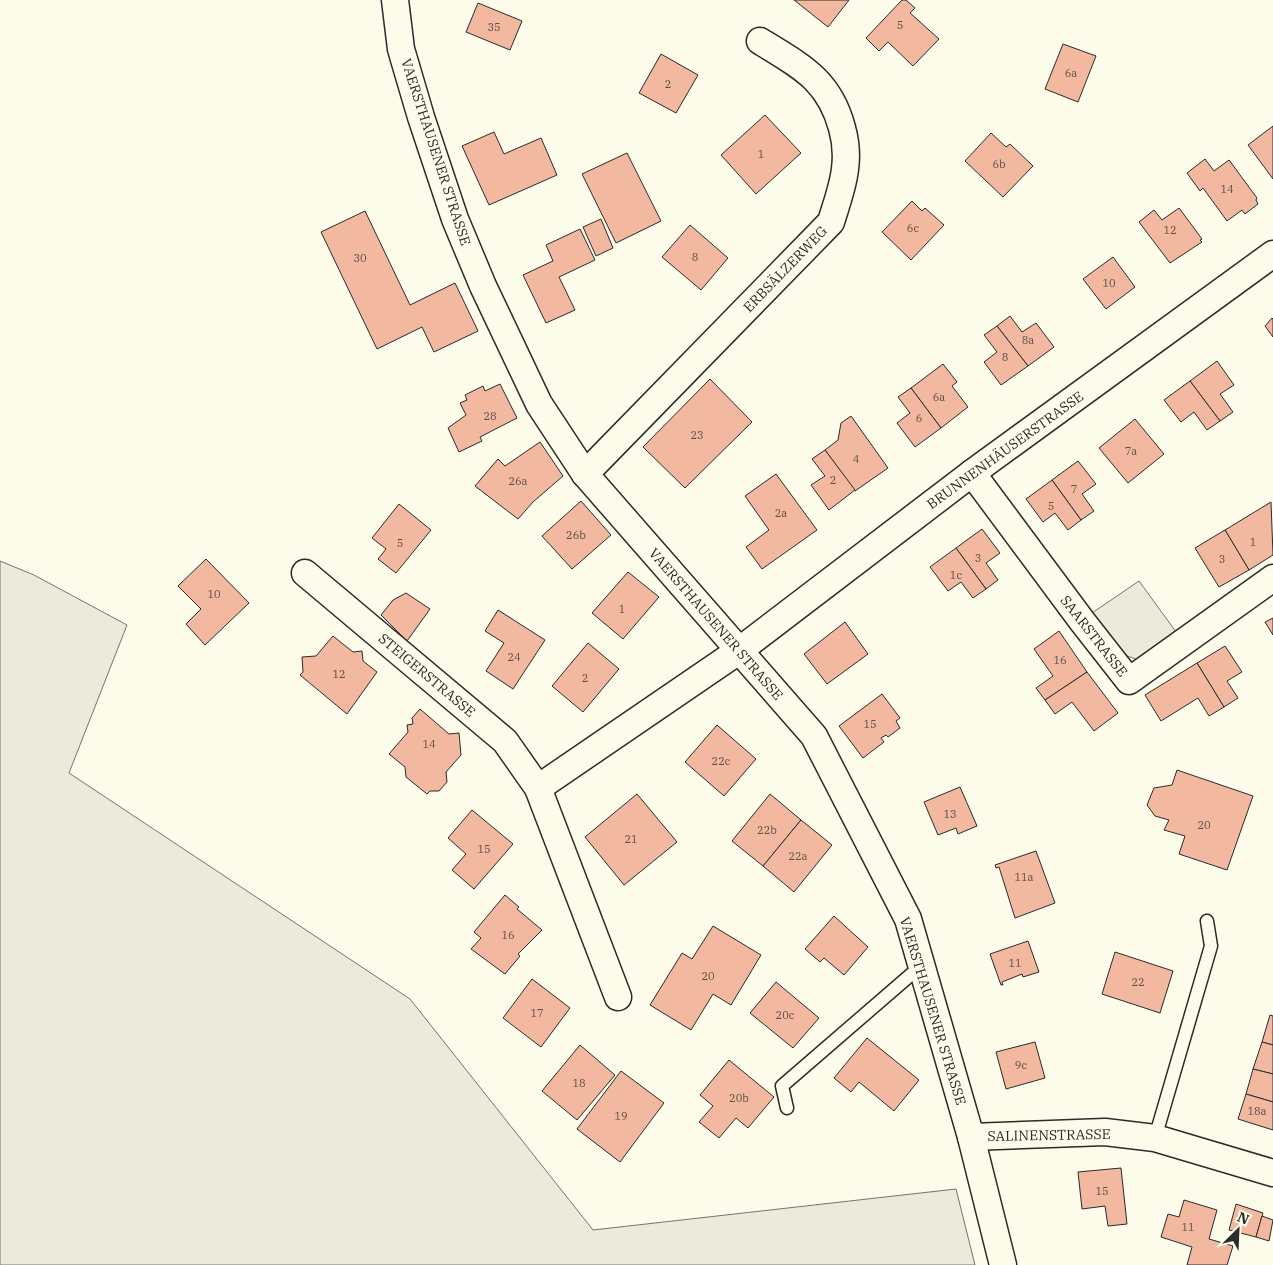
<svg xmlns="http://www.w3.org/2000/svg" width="1273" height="1265" viewBox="0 0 1273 1265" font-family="'IBM Plex Serif',serif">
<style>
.green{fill:#ecebdb;stroke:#74746e}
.building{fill:#f2b8a0;stroke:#2b2b2b}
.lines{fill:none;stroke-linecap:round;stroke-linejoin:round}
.lane-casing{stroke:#2b2b2b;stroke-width:15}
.street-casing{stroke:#2b2b2b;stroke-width:29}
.lane{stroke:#fdfbea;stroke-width:12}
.street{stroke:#fdfbea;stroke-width:26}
.labels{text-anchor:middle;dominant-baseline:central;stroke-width:4;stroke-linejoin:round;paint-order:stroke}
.number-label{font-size:11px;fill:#5d4e48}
.street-label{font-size:14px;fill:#2b2b2b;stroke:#fdfbea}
</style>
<rect width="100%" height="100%" fill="#fdfbea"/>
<!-- green -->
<g class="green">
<polygon points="0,561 34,575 127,625 69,773 410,999 593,1230 956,1189 975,1265 0,1265"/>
<polygon points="1139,581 1179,636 1141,661 1122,654 1092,613"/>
</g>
<!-- building -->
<g class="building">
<polygon points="794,0 849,0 828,27"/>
<polygon points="902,0 906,0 915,8 910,13 939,39 913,66 888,42 879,51 866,38"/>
<polygon points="478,3 522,21 510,50 466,32"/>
<polygon points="1063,44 1096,56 1078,102 1045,89"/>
<polygon points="661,54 698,75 676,113 639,93"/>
<polygon points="765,115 801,153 756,194 721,155"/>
<polygon points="1273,126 1273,179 1248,145"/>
<polygon points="494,132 504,154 541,138 557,175 489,205 462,146"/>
<polygon points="991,133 1006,147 1010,144 1033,166 1003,197 965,161"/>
<polygon points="627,153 661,221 616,243 582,174"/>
<polygon points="1205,159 1214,171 1229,160 1257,198 1256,200 1258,204 1245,214 1242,210 1227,221 1203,188 1200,191 1187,173"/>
<polygon points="912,201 922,211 925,208 944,225 911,260 882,232"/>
<polygon points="1179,208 1202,239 1200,240 1202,242 1170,263 1139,222 1154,210 1162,220"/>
<polygon points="365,211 410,305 455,283 478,331 434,352 422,327 377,349 321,232"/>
<polygon points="601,219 613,248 596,256 583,227"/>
<polygon points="690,225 728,258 701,290 662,257"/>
<polygon points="580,229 595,260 559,277 575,310 546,323 523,275 553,261 546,245"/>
<polygon points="1113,257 1135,287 1106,309 1083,279"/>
<polygon points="1010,316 1022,332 1036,323 1054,347 1028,366 997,326"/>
<polygon points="1272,318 1273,319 1273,337 1265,326"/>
<polygon points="997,326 1028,366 1001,385 984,362 997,352 984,335"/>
<polygon points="1217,361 1234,385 1220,394 1233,412 1220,421 1190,381"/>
<polygon points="943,364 957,382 952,386 968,407 941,428 911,388"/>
<polygon points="710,379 752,422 685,488 643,447"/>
<polygon points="1190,381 1220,421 1207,430 1194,412 1181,422 1164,400"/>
<polygon points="500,384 517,418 480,437 482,441 459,452 448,428 466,415 460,403 467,400 465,395 483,386 485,391"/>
<polygon points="911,388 941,428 915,447 897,423 910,413 898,397"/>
<polygon points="851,416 888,468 855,491 825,450 838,440 841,423"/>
<polygon points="1135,419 1164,454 1128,483 1099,448"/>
<polygon points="540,442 563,476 533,502 518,519 475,486 498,459 505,466"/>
<polygon points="825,450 855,490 829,510 811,485 825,476 812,459"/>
<polygon points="1078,461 1096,484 1082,494 1094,511 1081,520 1052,480"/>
<polygon points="776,474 817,530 762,569 746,547 769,530 745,496"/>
<polygon points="1052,480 1081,520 1068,530 1055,513 1043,522 1026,499"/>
<polygon points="581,501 611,535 572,569 542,536"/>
<polygon points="1271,502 1273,555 1249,570 1225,530"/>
<polygon points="399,504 431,530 396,573 378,559 386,549 372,538"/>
<polygon points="982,529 1000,553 986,563 998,580 986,589 956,548"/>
<polygon points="1225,530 1249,570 1219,587 1195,548"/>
<polygon points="956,548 986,589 973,598 961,582 948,591 930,567"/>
<polygon points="206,559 249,603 205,645 186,624 201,609 178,586"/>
<polygon points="628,572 659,597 623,639 592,613"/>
<polygon points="406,593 430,609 407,641 381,615 393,600"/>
<polygon points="498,610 545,640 513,689 486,671 504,643 485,631"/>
<polygon points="1273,618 1273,635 1265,622"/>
<polygon points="845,622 868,654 827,684 804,654"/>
<polygon points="1059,631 1087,672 1045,700 1036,688 1053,676 1034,649"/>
<polygon points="333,636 353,652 362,651 363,661 377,672 347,714 300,675 303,672 302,657 316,656"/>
<polygon points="588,643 619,669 583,712 552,686"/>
<polygon points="1225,646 1242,672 1227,681 1238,698 1224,707 1197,663"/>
<polygon points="1197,663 1224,707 1209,716 1198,698 1161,721 1145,695"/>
<polygon points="1087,672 1118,713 1094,731 1072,702 1055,714 1045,700"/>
<polygon points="882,694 900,718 896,721 900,728 888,737 886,735 881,738 884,742 863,758 839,726"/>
<polygon points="420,709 449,734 459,733 461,755 446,772 447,782 439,791 430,791 427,794 406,777 405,767 389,754 408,732 407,725 413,724 412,718"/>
<polygon points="717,725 756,759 724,796 685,762"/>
<polygon points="1177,770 1253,796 1227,870 1179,854 1185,836 1164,830 1169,820 1155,816 1147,805 1154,788 1172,785"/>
<polygon points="960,787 977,826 958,834 956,828 938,835 924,802"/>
<polygon points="637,794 677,842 624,885 585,837"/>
<polygon points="770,794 801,820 763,866 732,841"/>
<polygon points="472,810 513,844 474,889 452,870 466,854 448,838"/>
<polygon points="801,820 832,845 794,892 763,866"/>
<polygon points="1036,851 1055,903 1015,918 999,867 996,868 995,865"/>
<polygon points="505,895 519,907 517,909 542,930 518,954 520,956 505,974 471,949 481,938 474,932"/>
<polygon points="834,916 868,947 844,975 824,958 820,962 805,949"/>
<polygon points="713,926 761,955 731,1005 713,994 691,1030 650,1005 682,953 692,959"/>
<polygon points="1028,941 1039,972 1023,977 1022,974 1002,982 1003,985 1001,985 990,954"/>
<polygon points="1115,952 1173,971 1160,1013 1102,994"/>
<polygon points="532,979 570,1008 541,1047 503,1018"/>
<polygon points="776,982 819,1018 793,1048 750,1013"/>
<polygon points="1270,1015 1273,1016 1273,1045 1262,1042"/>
<polygon points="867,1038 919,1080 894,1111 859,1082 851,1092 834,1078"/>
<polygon points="1035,1042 1045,1078 1006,1089 996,1052"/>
<polygon points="1262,1042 1273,1045 1273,1074 1253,1069"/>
<polygon points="580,1045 615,1075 577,1120 542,1091"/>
<polygon points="729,1060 774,1097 748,1128 736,1118 719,1138 699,1122 713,1106 700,1095"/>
<polygon points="1253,1069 1273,1074 1273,1102 1246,1094"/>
<polygon points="621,1071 664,1103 620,1162 577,1129"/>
<polygon points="1246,1094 1273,1102 1273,1130 1238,1119"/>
<polygon points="1121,1168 1127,1224 1108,1226 1105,1206 1082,1209 1078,1172"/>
<polygon points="1184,1200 1217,1210 1209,1239 1233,1246 1227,1265 1187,1265 1192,1247 1161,1237 1168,1214 1179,1217"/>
<polygon points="1236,1204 1263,1213 1256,1237 1229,1230"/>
<polygon points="1262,1216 1273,1220 1269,1241 1256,1237"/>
</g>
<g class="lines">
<!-- lane casing -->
<g class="lane-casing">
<g id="lane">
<polyline points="787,1108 782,1086 922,965"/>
<polyline points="1155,1138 1211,946 1207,921"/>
</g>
</g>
<!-- street casing -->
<g class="street-casing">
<g id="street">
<polyline points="395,0 401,49 421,117 455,219 483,286 539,404 585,474 814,736 908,919 971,1137 1003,1265"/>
<polyline points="972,473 1082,621 1129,681 1273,578"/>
<path d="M585 474 831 222C836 205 843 187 845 169 847 154 846 142 842 128 829 79 800 66 760 41"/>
<polyline points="305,573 505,741 538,788"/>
<polyline points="618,997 538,788 740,650 972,473 1273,254"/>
<polyline points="971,1137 1105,1132 1155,1138 1273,1173"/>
</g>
</g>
<!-- lane -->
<use href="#lane" class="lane"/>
<!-- street -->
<use href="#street" class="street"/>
</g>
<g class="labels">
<!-- number labels -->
<g class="number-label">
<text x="900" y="25">5</text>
<text x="494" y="27">35</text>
<text x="1071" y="73">6a</text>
<text x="668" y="84">2</text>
<text x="761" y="154">1</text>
<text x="999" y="164">6b</text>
<text x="1227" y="189">14</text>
<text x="913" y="228">6c</text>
<text x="1170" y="230">12</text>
<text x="695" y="257">8</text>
<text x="360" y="258">30</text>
<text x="1109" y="283">10</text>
<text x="1028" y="340">8a</text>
<text x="1005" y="357">8</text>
<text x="939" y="397">6a</text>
<text x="490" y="416">28</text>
<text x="919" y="418">6</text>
<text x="697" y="435">23</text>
<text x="1131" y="451">7a</text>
<text x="856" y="459">4</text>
<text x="833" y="480">2</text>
<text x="518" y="481">26a</text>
<text x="1074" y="489">7</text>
<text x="1051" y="506">5</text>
<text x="781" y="513">2a</text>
<text x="576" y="535">26b</text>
<text x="1253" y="542">1</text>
<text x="400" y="543">5</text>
<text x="978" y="558">3</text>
<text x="1222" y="559">3</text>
<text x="956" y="575">1c</text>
<text x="214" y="594">10</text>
<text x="622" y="609">1</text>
<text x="514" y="657">24</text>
<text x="1060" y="660">16</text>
<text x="339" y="674">12</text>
<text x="585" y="678">2</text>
<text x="870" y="724">15</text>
<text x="429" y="744">14</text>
<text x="721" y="761">22c</text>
<text x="950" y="814">13</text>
<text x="1204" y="825">20</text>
<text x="767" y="830">22b</text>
<text x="631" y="839">21</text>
<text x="484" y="849">15</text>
<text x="798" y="856">22a</text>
<text x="1024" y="877">11a</text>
<text x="508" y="935">16</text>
<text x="1015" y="963">11</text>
<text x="708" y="976">20</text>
<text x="1138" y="982">22</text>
<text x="537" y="1013">17</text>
<text x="785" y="1015">20c</text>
<text x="1021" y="1065">9c</text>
<text x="579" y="1083">18</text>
<text x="739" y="1098">20b</text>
<text x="1257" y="1111">18a</text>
<text x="621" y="1116">19</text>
<text x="1102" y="1191">15</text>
<text x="1188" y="1227">11</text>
</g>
<!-- street labels -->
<g class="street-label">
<text transform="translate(436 152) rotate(72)">VAERSTHAUSENER STRASSE</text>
<text transform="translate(785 269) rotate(-46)">ERBSÄLZERWEG</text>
<text transform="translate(1005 450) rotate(-36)">BRUNNENHÄUSERSTRASSE</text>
<text transform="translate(716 624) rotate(49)">VAERSTHAUSENER STRASSE</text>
<text transform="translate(1094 636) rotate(52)">SAARSTRASSE</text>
<text transform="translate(427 675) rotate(40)">STEIGERSTRASSE</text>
<text transform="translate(933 1011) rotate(73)">VAERSTHAUSENER STRASSE</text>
<text transform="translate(1049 1135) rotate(-1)">SALINENSTRASSE</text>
</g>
</g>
<!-- north arrow -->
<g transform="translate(1238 1230) rotate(24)" stroke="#fdfbea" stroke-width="4" paint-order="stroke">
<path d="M0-4L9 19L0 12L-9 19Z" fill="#2b2b2b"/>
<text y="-8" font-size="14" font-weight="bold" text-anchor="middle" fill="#2b2b2b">N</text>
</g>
</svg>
